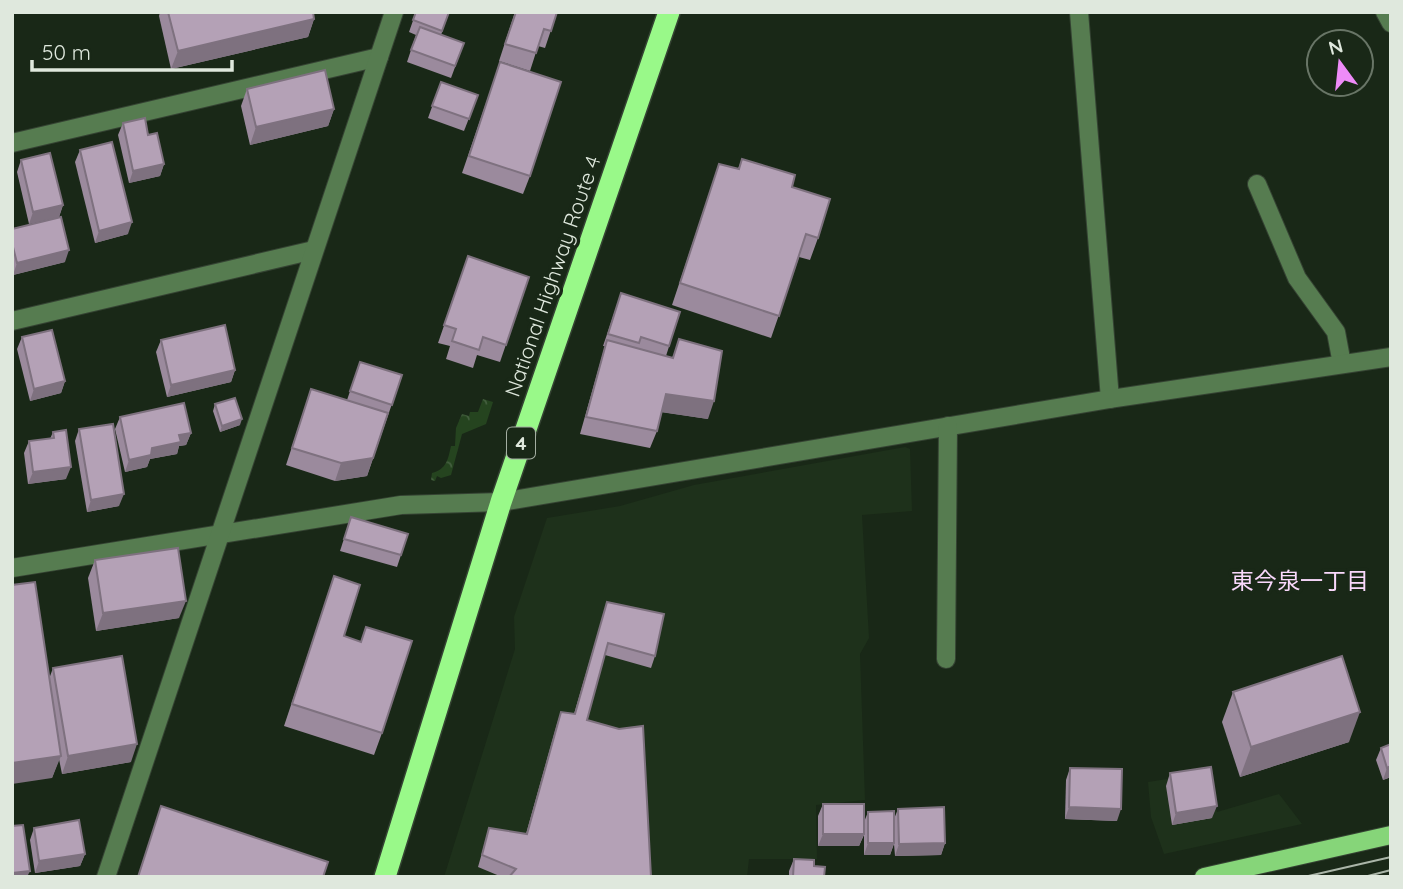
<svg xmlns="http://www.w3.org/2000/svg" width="1403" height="889" viewBox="0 0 1403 889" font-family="Quicksand,'Noto Sans JP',sans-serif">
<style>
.built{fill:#1e311b}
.forest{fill:url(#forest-crowns)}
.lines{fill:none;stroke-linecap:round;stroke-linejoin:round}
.minor-casing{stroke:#354333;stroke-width:20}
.major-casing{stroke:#354333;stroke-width:20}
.highway-casing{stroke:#354333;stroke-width:24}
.minor{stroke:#567c50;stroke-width:18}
.major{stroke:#86d579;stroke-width:18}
.highway{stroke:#99f989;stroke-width:21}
.tram{stroke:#aab5a8;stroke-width:2}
.wall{fill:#9b8a9d}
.shaded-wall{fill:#7e717f}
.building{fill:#b4a1b6;stroke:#7e717f;stroke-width:2}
.labels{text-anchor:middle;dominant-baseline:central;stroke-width:7;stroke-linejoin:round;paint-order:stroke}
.shield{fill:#192817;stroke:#a4aea2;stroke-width:2}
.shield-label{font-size:19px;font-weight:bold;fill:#dfe8dd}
.street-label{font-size:21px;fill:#dfe8dd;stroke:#192817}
.neighbourhood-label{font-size:23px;fill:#f9d8fc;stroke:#192817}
</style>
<defs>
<pattern id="forest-crowns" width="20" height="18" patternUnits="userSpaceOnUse" patternTransform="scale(1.75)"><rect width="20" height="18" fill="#25441f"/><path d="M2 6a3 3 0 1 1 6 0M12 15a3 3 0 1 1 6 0" fill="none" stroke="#445f3f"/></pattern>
</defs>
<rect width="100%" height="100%" fill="#192817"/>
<!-- built -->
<g class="built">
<polygon points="905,447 910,449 912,511 862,515 869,638 860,654 865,800 816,805 817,859 749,859 747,877 444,877 515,649 514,617 547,518 620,506 694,485"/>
<polygon points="1205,773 1217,812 1279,794 1302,824 1164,854 1151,817 1148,782"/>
</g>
<!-- forest -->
<path class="forest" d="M483 399 493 402 486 424 462 434 451 475 441 478 437 476 435 481 431 480 432 473C447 469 448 459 451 446H455L456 428 462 414 469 416 470 412H478Z"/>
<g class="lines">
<!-- minor casing -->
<g class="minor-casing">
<g id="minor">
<polyline points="1079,12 1110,399"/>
<polyline points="1385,12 1391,23"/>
<polyline points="12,143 379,57"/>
<polyline points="1257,184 1297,278 1336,332 1342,364"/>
<polyline points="12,321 314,250"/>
<polyline points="12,568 401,505 501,502 1110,399 1391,357"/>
<polyline points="946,659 948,426"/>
<polyline points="106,877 394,12"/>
</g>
</g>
<!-- major casing -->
<g class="major-casing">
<polyline id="major" points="1204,877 1391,835"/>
</g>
<!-- highway casing -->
<g class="highway-casing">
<polyline id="highway" points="385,877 501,502 669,12"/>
</g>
<!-- minor -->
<use href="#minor" class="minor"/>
<!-- major -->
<use href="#major" class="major"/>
<!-- highway -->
<use href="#highway" class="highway"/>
<!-- tram -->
<g class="tram">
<polyline points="1304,877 1391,857"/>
<polyline points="1364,877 1391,870"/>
</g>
</g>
<!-- wall -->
<g class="wall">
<polygon points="160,12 313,12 314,19 308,37 171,69 159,16"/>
<polygon points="416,12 449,12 441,35 464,43 451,78 407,62 416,35 409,32"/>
<polygon points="515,12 557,12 545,48 538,46 530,71 499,61"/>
<polygon points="494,80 530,176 523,194 462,173"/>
<polygon points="441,82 478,95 464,131 428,118"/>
<polygon points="247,89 334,109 328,126 250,145 241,106"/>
<polygon points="123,123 148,135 164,164 160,176 129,183 118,135"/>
<polygon points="80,150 128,234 95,243 75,162"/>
<polygon points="742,159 792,187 818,238 810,260 799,257 771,338 672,305 719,164 738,169"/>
<polygon points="21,160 63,205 59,217 29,224 17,172"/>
<polygon points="12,229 65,262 13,275"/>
<polygon points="468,256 529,277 500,362 477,355 473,368 446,359 450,346 438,343"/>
<polygon points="617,305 680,312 666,356 708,419 662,412 657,431 650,448 580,434 605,346 603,346"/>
<polygon points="22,337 65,381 61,393 30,401 17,349"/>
<polygon points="161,340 235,370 231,382 167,397 156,352"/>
<polygon points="360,362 402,375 367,476 335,481 286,465 311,389 347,400"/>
<polygon points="215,404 240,425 220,432 213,411"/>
<polygon points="120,417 191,433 186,445 179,446 177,454 150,459 147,467 125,472 115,429"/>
<polygon points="79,429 119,506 87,512 75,441"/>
<polygon points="53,432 66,479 28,484 24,453 29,441 50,439"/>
<polygon points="351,517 401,555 397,567 340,551"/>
<polygon points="95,560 179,618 96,631 88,578"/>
<polygon points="334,576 344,636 361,642 366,627 382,733 374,755 284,726"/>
<polygon points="607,602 655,656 651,668 605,655 587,720 651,877 502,877 478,867 489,828 526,834 557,724 561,712 574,714"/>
<polygon points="53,668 131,762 62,774 59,759 52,778 49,679"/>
<polygon points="1233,692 1349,742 1240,777 1222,722"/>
<polygon points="1381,748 1391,777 1383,780 1376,760"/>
<polygon points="1070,768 1117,821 1065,819 1066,780"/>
<polygon points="1170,773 1212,818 1172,825 1166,786"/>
<polygon points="823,804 864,822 868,812 894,819 898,809 945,843 941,855 895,856 894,844 890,855 864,855 864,835 859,846 818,846 818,816"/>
<polygon points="34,828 85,854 80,866 35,873 30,840"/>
<polygon points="794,859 814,866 824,877 789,877 789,871"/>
</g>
<!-- shaded-wall -->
<g class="shaded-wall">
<polygon points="314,19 308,37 171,69 178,51"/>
<polygon points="334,109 328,126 250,145 256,127"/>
<polygon points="164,164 160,176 129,183 133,171"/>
<polygon points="63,205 59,217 29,224 33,212"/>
<polygon points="132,222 128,234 95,243 99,231"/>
<polygon points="69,250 65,262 13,275 17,263"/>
<polygon points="235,370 231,382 167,397 171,385"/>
<polygon points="65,381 61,393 30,401 34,389"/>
<polygon points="666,394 714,401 708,419 660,412"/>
<polygon points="242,419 240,425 220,432 222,426"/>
<polygon points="191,433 186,445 179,446 177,454 150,459 147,467 125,472 129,460 179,435"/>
<polygon points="373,458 367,476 335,481 341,463"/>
<polygon points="71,467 66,479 28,484 33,472"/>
<polygon points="124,494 119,506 87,512 91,500"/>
<polygon points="186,601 179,618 96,631 103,613"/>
<polygon points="1360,712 1349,742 1240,777 1251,747"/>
<polygon points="137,744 131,762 62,774 68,756"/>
<polygon points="61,756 52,778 12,784 12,763"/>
<polygon points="1391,766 1391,777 1383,780 1387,768"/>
<polygon points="1217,806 1212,818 1172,825 1176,813"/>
<polygon points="1069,807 1121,809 1117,821 1065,819"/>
<polygon points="823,834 864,834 859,846 818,846"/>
<polygon points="868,843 894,843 890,855 864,855"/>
<polygon points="945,843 941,855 895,856 899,844"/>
<polygon points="85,854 80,866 35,873 39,861"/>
<polygon points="30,871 27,877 12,877 12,873"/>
</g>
<!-- building -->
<g class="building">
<polygon points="168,12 313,12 314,19 178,51"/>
<polygon points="416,12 449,12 442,31 413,20"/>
<polygon points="516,12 557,12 551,31 544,29 536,53 505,44"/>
<polygon points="420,27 464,43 455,66 411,50"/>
<polygon points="500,62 561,82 530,176 469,156"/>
<polygon points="325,70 334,109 256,127 247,89"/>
<polygon points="441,82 478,95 469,119 432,106"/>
<polygon points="145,118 148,135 157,133 164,164 133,171 123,123"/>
<polygon points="112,142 132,222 99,231 80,150"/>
<polygon points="50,153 63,205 33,212 21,160"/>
<polygon points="742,159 795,175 792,187 830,199 818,238 806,234 779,316 680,283 719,164 739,169"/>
<polygon points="61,217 69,250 17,263 12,243 12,229"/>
<polygon points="468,256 529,277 506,345 483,337 479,350 452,341 456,329 444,325"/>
<polygon points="621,293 680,312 669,346 641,337 639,343 608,334"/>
<polygon points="225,325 235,370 171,385 161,340"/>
<polygon points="52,330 65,381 34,389 22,337"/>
<polygon points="679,339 722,351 714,401 666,394 657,431 586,417 607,340 673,358"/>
<polygon points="360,362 402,375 392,405 350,391"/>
<polygon points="311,389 388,413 373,458 341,463 292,448"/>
<polygon points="235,398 242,419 222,426 215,404"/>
<polygon points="184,403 191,433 179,435 181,442 152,448 151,455 129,460 120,417"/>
<polygon points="113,424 124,494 91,500 79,429"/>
<polygon points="66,430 71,467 33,472 29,441 54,438 53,432"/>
<polygon points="351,517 408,534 401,555 344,539"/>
<polygon points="178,548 186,601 103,613 95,560"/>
<polygon points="334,576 360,585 344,636 361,642 366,627 412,641 382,733 292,704"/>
<polygon points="35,582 61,756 12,763 12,585"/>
<polygon points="607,602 664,614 655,656 608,643 587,720 619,729 643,726 651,877 509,877 516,869 482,855 489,828 527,834 561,712 575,714"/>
<polygon points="122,656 137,744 68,756 53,668"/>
<polygon points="1342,656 1360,712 1251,747 1233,692"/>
<polygon points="1391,744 1391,766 1387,768 1381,748"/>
<polygon points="1211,767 1217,806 1176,813 1170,773"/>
<polygon points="1070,768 1122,769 1121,809 1069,807"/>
<rect x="823" y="804" width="41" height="30"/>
<polygon points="161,806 328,862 323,877 138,877"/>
<polygon points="944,807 945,843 899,844 898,809"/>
<polygon points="894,811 894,843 868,843 868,812"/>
<polygon points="79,820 85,854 39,861 34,828"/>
<polygon points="23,825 30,871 12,873 12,826"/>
<polygon points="794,859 814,860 814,866 825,867 824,877 793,877"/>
</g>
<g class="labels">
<!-- shield labels -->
<rect class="shield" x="507" y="427.5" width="28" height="31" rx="5"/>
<g class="shield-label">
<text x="521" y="443">4</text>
</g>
<!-- street labels -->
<g class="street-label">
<text transform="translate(552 276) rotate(-71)">National Highway Route 4</text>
</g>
<!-- neighbourhood labels -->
<g class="neighbourhood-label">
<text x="1300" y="580">東今泉一丁目</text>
</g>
</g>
<!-- border -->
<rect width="1403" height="889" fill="none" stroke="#dfe8dd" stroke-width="28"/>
<!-- north arrow -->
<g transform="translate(1340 63) rotate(345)"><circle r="33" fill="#192817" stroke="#687566" stroke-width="2"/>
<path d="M0-5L12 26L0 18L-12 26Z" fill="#ee8bf8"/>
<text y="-10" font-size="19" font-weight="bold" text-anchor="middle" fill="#dfe8dd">N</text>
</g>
<!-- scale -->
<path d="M32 60v10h200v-10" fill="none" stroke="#dfe8dd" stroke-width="3.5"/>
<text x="42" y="60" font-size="21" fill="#dfe8dd" stroke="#192817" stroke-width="5" paint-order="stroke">50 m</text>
</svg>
